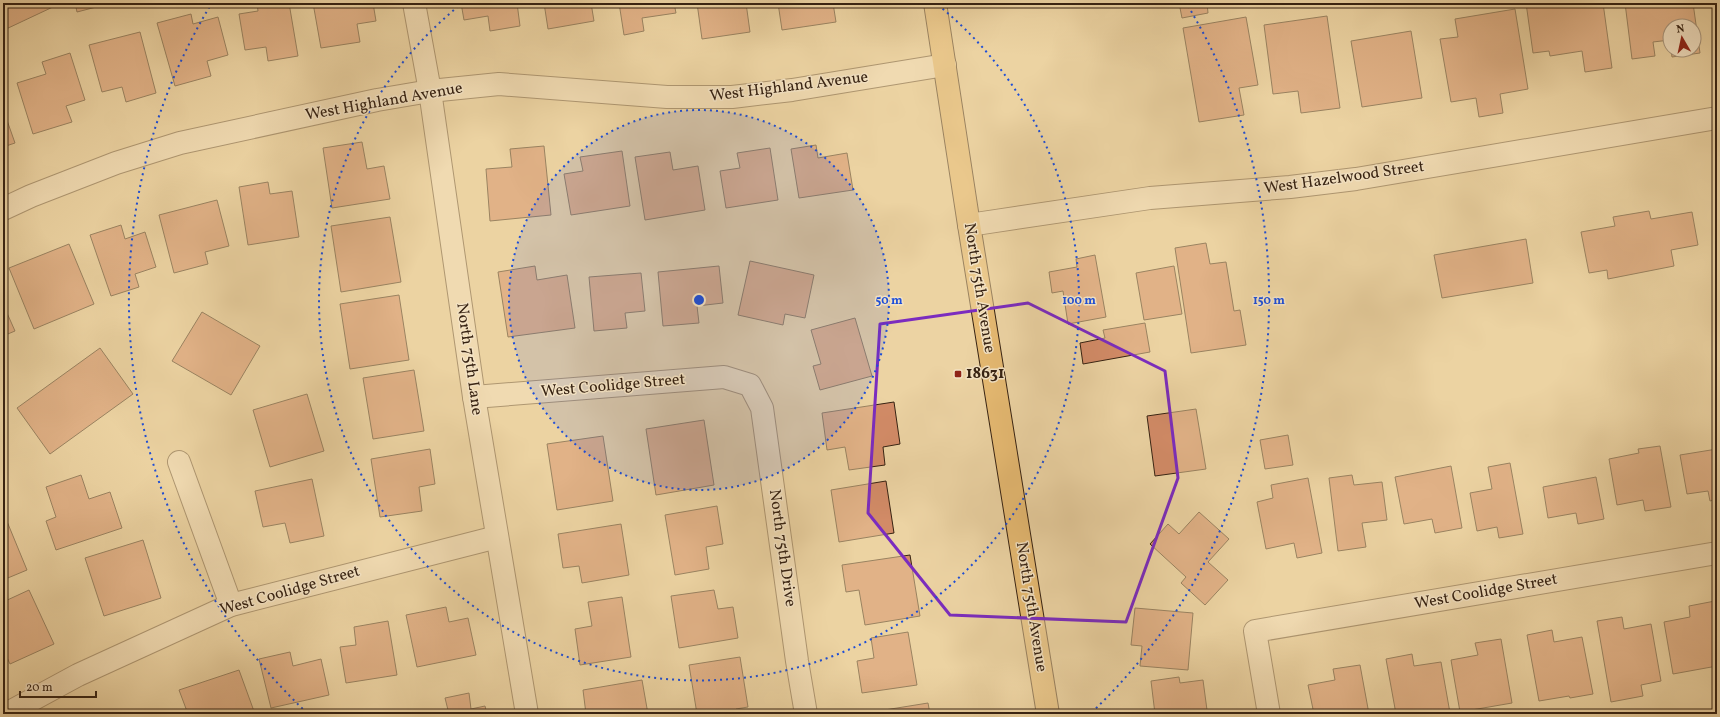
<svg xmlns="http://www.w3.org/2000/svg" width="1720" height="717" viewBox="0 0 1720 717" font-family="Vollkorn,serif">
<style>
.building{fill:#d28b67;stroke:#362212}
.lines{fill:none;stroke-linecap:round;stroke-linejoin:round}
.minor-casing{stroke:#644e36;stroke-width:24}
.major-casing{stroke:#362212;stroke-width:24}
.minor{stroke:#f3e2c3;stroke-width:22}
.major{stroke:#e6ba72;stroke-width:22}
.marked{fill:none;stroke:#7b2cbf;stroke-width:3;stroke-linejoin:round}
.ring{fill:none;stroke:#1d4ed8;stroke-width:2;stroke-dasharray:2 4}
.poi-dot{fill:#8f2418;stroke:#f3e2c3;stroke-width:1.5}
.labels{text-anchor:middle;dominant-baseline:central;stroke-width:3;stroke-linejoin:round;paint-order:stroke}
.street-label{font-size:16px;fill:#362212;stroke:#f3e2c3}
.poi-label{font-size:16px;font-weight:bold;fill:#362212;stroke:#f3e2c3;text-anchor:start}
.centre{fill:#1d4ed8;stroke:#f3e2c3;stroke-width:2}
.ring-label{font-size:12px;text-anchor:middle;font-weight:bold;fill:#1d4ed8;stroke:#f3e2c3;stroke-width:3;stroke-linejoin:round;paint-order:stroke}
</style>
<rect width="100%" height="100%" fill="#ecd3a3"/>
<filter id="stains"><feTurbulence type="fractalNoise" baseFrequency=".005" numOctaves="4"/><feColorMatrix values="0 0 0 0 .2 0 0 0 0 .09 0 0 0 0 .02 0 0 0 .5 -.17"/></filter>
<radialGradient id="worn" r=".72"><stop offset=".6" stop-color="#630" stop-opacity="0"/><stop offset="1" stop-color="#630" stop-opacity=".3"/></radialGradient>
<!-- building -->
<g class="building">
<polygon points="3,3 53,3 55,6 4,30"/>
<polygon points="75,3 103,3 104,5 77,12"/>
<polygon points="257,3 289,3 298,56 268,61 266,47 245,50 239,14 258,11"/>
<polygon points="313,3 373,3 376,21 357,24 360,42 321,48"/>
<polygon points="461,3 517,3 520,26 490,31 488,16 464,20"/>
<polygon points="544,3 591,3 594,21 548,29"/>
<polygon points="619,3 674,3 676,13 642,18 644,31 624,35"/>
<polygon points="697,3 746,3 750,32 702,39"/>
<polygon points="778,3 833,3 836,22 782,30"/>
<polygon points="1179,3 1207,3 1208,13 1182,18"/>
<polygon points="1526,3 1569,3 1569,6 1603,3 1612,68 1585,72 1582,51 1550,56 1549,51 1533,53"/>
<polygon points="1625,3 1693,3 1700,53 1672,57 1671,50 1694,50 1694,26 1670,26 1670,43 1670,40 1653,42 1655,56 1632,59"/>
<polygon points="1515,9 1528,89 1500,94 1503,113 1479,117 1476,98 1451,102 1440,39 1458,37 1455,19"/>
<polygon points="191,14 193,24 218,17 228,55 207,61 211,76 175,86 157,23"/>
<polygon points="1327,16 1340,108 1301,113 1298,91 1273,94 1264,25"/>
<polygon points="1246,17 1258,85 1239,88 1244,115 1199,122 1183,28"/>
<polygon points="1411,31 1422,98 1362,107 1351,41"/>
<polygon points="140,32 156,93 126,102 122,87 102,92 89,45"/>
<polygon points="70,53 85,100 66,106 72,122 33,134 17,83 46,74 42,62"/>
<polygon points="3,109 15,143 3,147"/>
<polygon points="362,142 367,169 384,166 390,199 332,208 323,148"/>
<polygon points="816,145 818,158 847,153 853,190 799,198 791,149"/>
<polygon points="544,146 551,215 490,221 486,169 512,167 510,149"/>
<polygon points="770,148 778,200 726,208 720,171 740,168 737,153"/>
<polygon points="622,151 630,206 571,215 564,174 583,171 580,157"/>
<polygon points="670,152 673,170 698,166 705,210 645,220 635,157"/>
<polygon points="268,182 270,194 292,191 299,237 248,245 239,187"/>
<polygon points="217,200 229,246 205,252 208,264 174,273 159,215"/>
<polygon points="1649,211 1651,219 1692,212 1698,245 1671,250 1674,266 1608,279 1607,270 1589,273 1581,232 1615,226 1613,217"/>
<polygon points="390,217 401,282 341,292 331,226"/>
<polygon points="121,225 125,239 145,232 156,267 135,274 139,287 111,296 90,235"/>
<polygon points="1526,239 1533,283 1442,298 1434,255"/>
<polygon points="1206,243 1210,264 1226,262 1234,311 1240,310 1246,345 1191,353 1175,248"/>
<polygon points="69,244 94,304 34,329 9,268"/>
<polygon points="1095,255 1106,317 1068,324 1063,291 1052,293 1049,272 1077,267 1076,259"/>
<polygon points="750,261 814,275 805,318 785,314 783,325 738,315"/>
<polygon points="535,266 537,280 567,275 575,328 508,337 498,272"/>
<polygon points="719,266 723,303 697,306 699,323 663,326 658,272"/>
<polygon points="1174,266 1182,314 1144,320 1136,273"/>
<polygon points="641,273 645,311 625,313 627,328 594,331 589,277"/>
<polygon points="399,295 409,360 350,369 340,304"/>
<polygon points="3,304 15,331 3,336"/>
<polygon points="202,312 260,346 231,395 172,361"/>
<polygon points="855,318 872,376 820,390 813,366 821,364 811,330"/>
<polygon points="1145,323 1150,352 1083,364 1080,343 1105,338 1103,330"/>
<polygon points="100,348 133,394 50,454 17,408"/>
<polygon points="414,370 424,431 373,439 363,378"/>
<polygon points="307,394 324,451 270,467 253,410"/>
<polygon points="894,402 900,444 883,447 885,465 849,470 845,447 827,450 822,413"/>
<polygon points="1196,409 1206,469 1155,476 1147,416"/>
<polygon points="704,420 714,485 656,495 646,429"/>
<polygon points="1288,435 1293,465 1265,469 1260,440"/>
<polygon points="603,436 613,501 557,510 547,444"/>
<polygon points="1660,446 1671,507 1645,511 1643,500 1617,505 1609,459 1639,453 1638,449"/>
<polygon points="430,449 435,484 419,487 422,511 380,517 371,459"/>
<polygon points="1717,449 1717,499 1710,501 1708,491 1687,494 1680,455"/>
<polygon points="1510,463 1523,534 1499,538 1497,527 1477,531 1470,493 1492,489 1488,467"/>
<polygon points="1451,466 1462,528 1435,533 1432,519 1404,524 1395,477"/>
<polygon points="81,475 89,499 110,492 122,528 56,550 46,521 56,517 46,487"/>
<polygon points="1352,475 1354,485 1382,482 1387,520 1362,523 1366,547 1338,551 1329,478"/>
<polygon points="1596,477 1604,519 1578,524 1576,513 1548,518 1543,487"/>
<polygon points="1308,478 1322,553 1297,558 1294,543 1266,549 1257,502 1273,498 1271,485"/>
<polygon points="312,479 324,536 290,543 285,523 263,527 255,491"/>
<polygon points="886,481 894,533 839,542 831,490"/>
<polygon points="717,506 723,544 706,547 709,569 675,575 665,515"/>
<polygon points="1199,512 1229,539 1208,562 1228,580 1205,605 1181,583 1186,577 1150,544 1168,524 1179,534"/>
<polygon points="6,519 27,570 3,580 3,520"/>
<polygon points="621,524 629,575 582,583 579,566 563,568 558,534"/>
<polygon points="143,540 161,598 104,616 85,558"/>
<polygon points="910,555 920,616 865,625 859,590 846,592 842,565"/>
<polygon points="29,590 54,644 10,664 3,649 3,602"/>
<polygon points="714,590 718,609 733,607 738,638 679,648 671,596"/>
<polygon points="622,597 631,657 580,665 575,629 592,626 588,602"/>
<polygon points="1715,601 1717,613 1717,666 1673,674 1664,622 1690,617 1689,606"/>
<polygon points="446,607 449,622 468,618 476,655 417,667 406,615"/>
<polygon points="1135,608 1193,613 1188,670 1140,666 1142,646 1131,645"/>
<polygon points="1622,617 1624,629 1651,624 1661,681 1641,685 1643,696 1611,702 1597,621"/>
<polygon points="388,621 397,675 346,683 340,647 356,645 354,627"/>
<polygon points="1552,630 1554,642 1582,637 1593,694 1570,698 1569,696 1539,701 1527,635"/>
<polygon points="908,632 917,685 862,693 857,661 874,658 871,638"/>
<polygon points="1501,639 1512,703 1460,712 1451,660 1478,655 1475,643"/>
<polygon points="290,652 293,666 321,659 329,695 271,708 259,659"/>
<polygon points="1412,654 1414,666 1441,662 1450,713 1396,714 1386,659"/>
<polygon points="740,657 748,707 736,709 737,714 697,714 689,665"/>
<polygon points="1360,665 1369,714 1314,714 1308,685 1335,680 1333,669"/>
<polygon points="239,670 255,714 188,714 179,690"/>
<polygon points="1179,677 1180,683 1203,680 1207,710 1187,712 1187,714 1155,714 1151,681"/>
<polygon points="642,680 648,714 586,714 583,690"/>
<polygon points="469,693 471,709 485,706 487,714 449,714 445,698"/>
<polygon points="928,703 930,714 866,714 866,713"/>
</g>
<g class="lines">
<!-- minor casing -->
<g class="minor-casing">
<g id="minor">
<polyline points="414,3 430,91 474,397 527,714"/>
<polyline points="3,209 31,196 116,163 180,143 377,100 430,91 499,84 667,97 732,97 792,90 945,65"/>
<polyline points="969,225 1150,198 1290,187 1356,179 1717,118"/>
<polyline points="474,397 724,377 750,385 762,408 797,661 806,714"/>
<polyline points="179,462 231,605"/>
<polyline points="6,714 78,675 231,605 497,537"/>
<polyline points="1269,714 1255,631 1717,553"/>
</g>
</g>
<!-- major casing -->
<g class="major-casing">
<polyline id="major" points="935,3 969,225 1048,714"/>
</g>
<!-- minor -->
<use href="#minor" class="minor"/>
<!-- major -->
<use href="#major" class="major"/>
</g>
<!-- marked area -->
<path d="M0 0H1720V717H0ZM1028 303 1165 371 1178 478 1126 622 950 615 868 513 880 324Z" fill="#ecd3a3" fill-opacity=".55" fill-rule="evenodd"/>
<path class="marked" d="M1028 303 1165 371 1178 478 1126 622 950 615 868 513 880 324Z"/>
<!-- distance rings -->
<circle cx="699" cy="300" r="190" fill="#1d4ed8" fill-opacity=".12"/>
<g class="ring">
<circle cx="699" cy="300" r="190"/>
<path d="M938 5A380 380 0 1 1 460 5"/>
<path d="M307 713A570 570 0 0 1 210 6M1188 6A570 570 0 0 1 1091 713"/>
</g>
<!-- markers -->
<rect class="poi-dot" x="954" y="370" width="8" height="8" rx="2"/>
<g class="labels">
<!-- street labels -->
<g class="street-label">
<text transform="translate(789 87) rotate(-7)">West Highland Avenue</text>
<text transform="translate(384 102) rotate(-10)">West Highland Avenue</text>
<text transform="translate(1344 178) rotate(-8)">West Hazelwood Street</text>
<text transform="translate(979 288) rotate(81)">North 75th Avenue</text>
<text transform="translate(469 359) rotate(82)">North 75th Lane</text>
<text transform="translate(613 386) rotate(-5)">West Coolidge Street</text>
<text transform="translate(782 548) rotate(82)">North 75th Drive</text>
<text transform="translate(290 591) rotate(-16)">West Coolidge Street</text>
<text transform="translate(1486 592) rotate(-10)">West Coolidge Street</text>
<text transform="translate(1031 607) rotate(81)">North 75th Avenue</text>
</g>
<!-- poi labels -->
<g class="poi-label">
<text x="966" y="374">18631</text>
</g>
</g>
<circle cx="699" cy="300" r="6" class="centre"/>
<g class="ring-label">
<text x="889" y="304">50 m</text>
<text x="1079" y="304">100 m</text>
<text x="1269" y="304">150 m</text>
</g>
<!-- margin -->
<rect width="1720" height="717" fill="none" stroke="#ecd3a3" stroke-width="16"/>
<rect x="4" y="4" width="1712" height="709" fill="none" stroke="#362212" stroke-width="2"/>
<rect x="8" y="8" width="1704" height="701" fill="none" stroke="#362212"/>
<!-- north arrow -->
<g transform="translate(1682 38) rotate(351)"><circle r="19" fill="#f3e2c3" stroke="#a7957c"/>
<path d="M0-3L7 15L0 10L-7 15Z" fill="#8f2418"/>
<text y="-6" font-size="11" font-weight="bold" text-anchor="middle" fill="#362212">N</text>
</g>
<!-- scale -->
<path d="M20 691v6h76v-6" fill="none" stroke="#362212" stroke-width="2"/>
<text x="26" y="691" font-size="12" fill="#362212" stroke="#f3e2c3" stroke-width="3" paint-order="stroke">20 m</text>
<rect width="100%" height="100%" filter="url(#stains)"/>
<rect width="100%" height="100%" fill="url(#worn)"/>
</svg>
